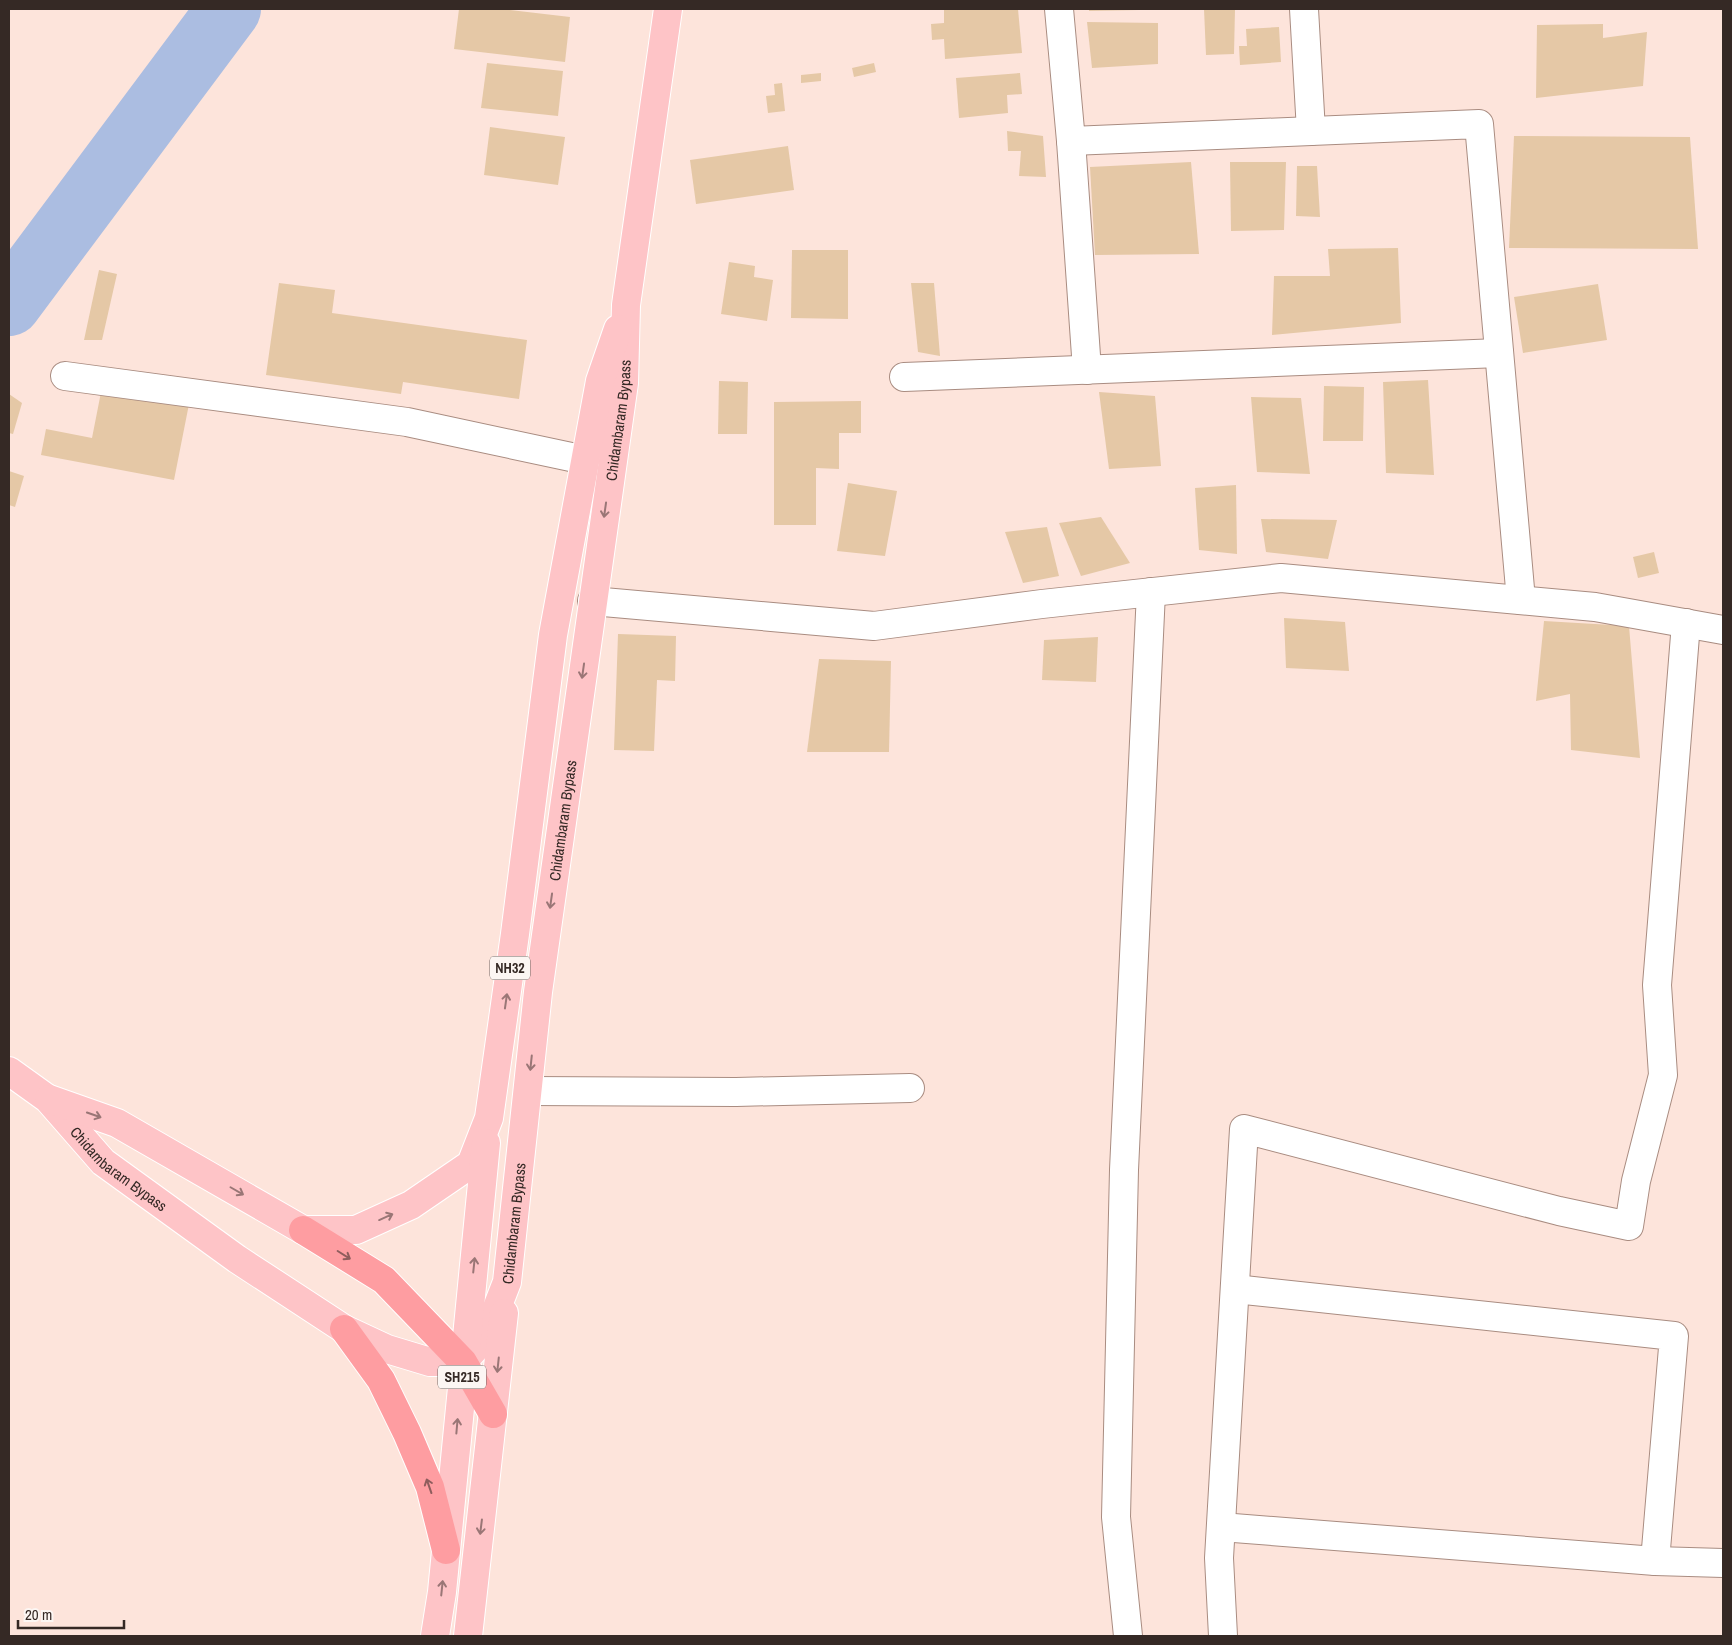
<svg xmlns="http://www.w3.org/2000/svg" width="1732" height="1645" viewBox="0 0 1732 1645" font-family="'Archivo Narrow',sans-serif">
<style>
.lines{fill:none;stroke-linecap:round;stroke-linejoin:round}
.river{stroke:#abbde1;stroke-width:64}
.building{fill:#e5c8a6}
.street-casing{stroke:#a98c81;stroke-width:30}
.primary-casing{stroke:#fff;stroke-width:30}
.highway-casing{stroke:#fff;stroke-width:30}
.street{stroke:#fff;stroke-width:28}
.primary{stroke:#fec4c7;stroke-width:28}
.highway{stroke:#fe9da1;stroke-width:28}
.oneway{stroke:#9a7676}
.oneway2{stroke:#8f5d5d}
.labels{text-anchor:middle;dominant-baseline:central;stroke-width:4.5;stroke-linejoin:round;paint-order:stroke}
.shield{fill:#fcf6f3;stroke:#716663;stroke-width:1}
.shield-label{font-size:14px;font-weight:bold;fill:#352925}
.street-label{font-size:15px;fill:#352925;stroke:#fcf6f3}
</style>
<rect width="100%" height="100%" fill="#fde4db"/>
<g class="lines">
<!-- river -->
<polyline class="river" points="9,304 229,9"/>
</g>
<!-- building -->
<g class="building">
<polygon points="459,9 501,9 570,17 565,62 454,49"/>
<polygon points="944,9 1018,9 1022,53 945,59 944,39 932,40 931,24 944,23"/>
<polygon points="1089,9 1140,9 1140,10 1089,11"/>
<polygon points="1204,9 1235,9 1234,54 1206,55"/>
<polygon points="1087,22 1158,23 1158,64 1092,68"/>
<polygon points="1603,24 1603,38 1647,32 1643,86 1536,98 1537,25"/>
<polygon points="1279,27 1281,62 1240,65 1239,46 1247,46 1246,29"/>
<polygon points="487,63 563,71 558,116 481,108"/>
<polygon points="874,63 876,72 854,77 852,68"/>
<polygon points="821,73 821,81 801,83 801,75"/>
<polygon points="1020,73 1022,94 1007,95 1008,113 959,118 956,78"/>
<polygon points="782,83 785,111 768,113 766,96 775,95 774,84"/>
<polygon points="490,127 565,137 558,185 484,175"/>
<polygon points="1007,131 1043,136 1046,177 1019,176 1021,151 1008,151"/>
<polygon points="1514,136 1690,137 1698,249 1509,248"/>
<polygon points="788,146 794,190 696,204 690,160"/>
<polygon points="1191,162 1199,254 1095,255 1090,167"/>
<polygon points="1230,162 1286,162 1284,230 1231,231"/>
<polygon points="1297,166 1317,166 1320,217 1296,216"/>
<polygon points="1398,248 1401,323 1272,335 1274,276 1330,276 1328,249"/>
<polygon points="792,250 848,250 848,319 791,318"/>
<polygon points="729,262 755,266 754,277 773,280 767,321 721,314"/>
<polygon points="99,270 117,274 102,340 84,340"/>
<polygon points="279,283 335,290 332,313 527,340 519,399 403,382 401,394 266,375"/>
<polygon points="911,283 934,283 940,356 918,352"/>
<polygon points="1598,284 1607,340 1523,353 1514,297"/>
<polygon points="1428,380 1434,475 1386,473 1383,382"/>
<polygon points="719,381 748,382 747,434 718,434"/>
<polygon points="103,382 190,399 174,480 41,455 46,429 92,438"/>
<polygon points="1324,386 1364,387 1363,441 1323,441"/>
<polygon points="1099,392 1155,396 1161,466 1109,469"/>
<polygon points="9,394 22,403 13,434 9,433"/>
<polygon points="1251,397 1301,398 1310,474 1257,472"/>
<polygon points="861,401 861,433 839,433 839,469 816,468 816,525 774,525 774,402"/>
<polygon points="9,471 24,476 15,507 9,505"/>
<polygon points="848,483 897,491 885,556 837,551"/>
<polygon points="1236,485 1237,554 1199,550 1195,488"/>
<polygon points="1101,517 1130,563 1081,576 1059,523"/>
<polygon points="1261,519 1337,520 1328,559 1266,552"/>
<polygon points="1047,527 1059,576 1023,583 1005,532"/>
<polygon points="1654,552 1659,573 1638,578 1633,557"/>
<polygon points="1284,618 1345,622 1349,671 1286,668"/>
<polygon points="1544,621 1629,626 1640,758 1571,750 1570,694 1536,701"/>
<polygon points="618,634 676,636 675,681 657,680 654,751 614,750"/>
<polygon points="1098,637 1096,682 1042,680 1044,640"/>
<polygon points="819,659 891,661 889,752 807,752"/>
</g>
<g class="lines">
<!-- street casing -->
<g class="street-casing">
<g id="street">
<polyline points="1059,9 1071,141 1479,124 1521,600"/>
<polyline points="1304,9 1311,131"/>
<polyline points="1071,141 1087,370"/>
<polyline points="65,376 407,422 585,460"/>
<polyline points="904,377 1499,353"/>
<polyline points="592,601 874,626 1042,604 1281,578 1595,607 1723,630"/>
<polyline points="528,1091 736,1092 910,1088"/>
<polyline points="1221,1527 1655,1561 1674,1336 1235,1289"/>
<polyline points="1655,1561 1723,1563"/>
<polyline points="1128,1636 1116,1517 1124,1170 1151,592"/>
<polyline points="1223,1636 1219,1558 1244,1129 1559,1211 1629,1226 1636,1181 1663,1075 1657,985 1686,623"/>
</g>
</g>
<!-- primary casing -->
<g class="primary-casing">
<g id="primary">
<path id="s1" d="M9 1071 48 1099 103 1162 237 1259 344 1329 387 1349 430 1362H463L486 1336 507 1282 538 992 624 383 626 305 668 9"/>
<polyline points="49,1099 117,1123 303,1230 356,1230 411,1205 471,1164 489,1118 515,934 553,635 600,381 618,329"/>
<polyline points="435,1636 442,1592 486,1143"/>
<polyline points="468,1636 504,1313"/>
</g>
</g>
<!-- highway casing -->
<g class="highway-casing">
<g id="highway">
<polyline points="303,1230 384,1280 463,1362 493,1414"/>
<polyline points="344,1329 381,1380 407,1433 430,1487 446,1550"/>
</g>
</g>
<!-- street -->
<use href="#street" class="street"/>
<!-- primary -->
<use href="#primary" class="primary"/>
<!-- highway -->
<use href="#highway" class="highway"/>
</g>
<!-- one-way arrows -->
<defs><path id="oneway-shaft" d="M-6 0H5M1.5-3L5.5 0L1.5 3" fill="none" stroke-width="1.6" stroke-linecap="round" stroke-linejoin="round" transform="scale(1.25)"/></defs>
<g class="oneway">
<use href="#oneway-shaft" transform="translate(605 510) rotate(98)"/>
<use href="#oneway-shaft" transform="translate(583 671) rotate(98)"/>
<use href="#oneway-shaft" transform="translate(551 901) rotate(98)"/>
<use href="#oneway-shaft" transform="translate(506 1001) rotate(-82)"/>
<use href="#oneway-shaft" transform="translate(531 1063) rotate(96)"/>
<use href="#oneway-shaft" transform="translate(94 1115) rotate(19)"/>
<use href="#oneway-shaft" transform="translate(237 1191) rotate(30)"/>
<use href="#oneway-shaft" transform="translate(386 1217) rotate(-24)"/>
<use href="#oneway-shaft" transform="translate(474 1265) rotate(-84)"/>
<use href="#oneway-shaft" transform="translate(498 1365) rotate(96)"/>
<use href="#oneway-shaft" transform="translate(457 1426) rotate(-85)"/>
<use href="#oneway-shaft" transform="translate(481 1527) rotate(97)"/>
<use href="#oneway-shaft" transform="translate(442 1588) rotate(-84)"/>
</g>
<g class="oneway2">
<use href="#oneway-shaft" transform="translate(344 1255) rotate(32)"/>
<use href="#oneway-shaft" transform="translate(429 1486) rotate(-109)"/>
</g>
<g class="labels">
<!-- shield labels -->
<g class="shield">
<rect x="490" y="956.5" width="40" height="23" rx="4"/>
<rect x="438" y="1365.5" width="48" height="23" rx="4"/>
</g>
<g class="shield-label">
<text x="510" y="968">NH32</text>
<text x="462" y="1377">SH215</text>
</g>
<!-- street labels -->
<g class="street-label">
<text stroke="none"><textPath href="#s1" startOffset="1512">Chidambaram Bypass</textPath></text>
<text stroke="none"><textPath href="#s1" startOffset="1108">Chidambaram Bypass</textPath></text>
<text stroke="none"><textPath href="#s1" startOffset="148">Chidambaram Bypass</textPath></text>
<text stroke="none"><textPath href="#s1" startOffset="702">Chidambaram Bypass</textPath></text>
</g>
</g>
<!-- border -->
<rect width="1732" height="1645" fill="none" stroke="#352925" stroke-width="20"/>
<!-- scale -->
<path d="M18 1620v8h106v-8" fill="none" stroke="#352925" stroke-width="2.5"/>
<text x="25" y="1620" font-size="15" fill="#352925" stroke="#fcf6f3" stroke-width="4" paint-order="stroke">20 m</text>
</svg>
